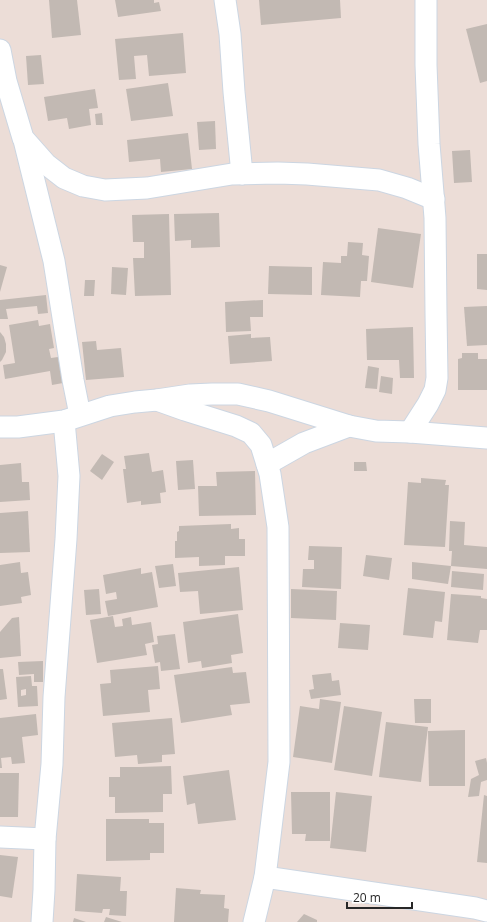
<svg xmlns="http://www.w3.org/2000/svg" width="487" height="922" viewBox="0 0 487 922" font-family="'Open Sans',sans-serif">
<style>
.building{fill:#c2b9b3;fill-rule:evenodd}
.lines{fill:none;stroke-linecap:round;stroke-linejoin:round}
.minor-casing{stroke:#ccd6e2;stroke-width:23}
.minor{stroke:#fff;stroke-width:21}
</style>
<rect width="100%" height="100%" fill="#ecddd7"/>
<!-- building -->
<g class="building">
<polygon points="49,0 77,0 81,35 52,38"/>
<polygon points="115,0 154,0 154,3 159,2 161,11 118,17"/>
<polygon points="259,0 340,0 341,18 261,25"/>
<polygon points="487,24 487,81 480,83 466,29"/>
<polygon points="183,33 186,73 149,76 147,55 134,56 136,79 119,80 115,39"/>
<polygon points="41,55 44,84 28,85 26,56"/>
<polygon points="168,83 173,116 131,121 126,89"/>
<polygon points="95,89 98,108 89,109 91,125 69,129 67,118 48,121 44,97"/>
<polygon points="102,113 103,125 96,125 95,114"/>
<polygon points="215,121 216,149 199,150 197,122"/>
<polygon points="188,133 192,169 161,172 160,159 129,162 127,140"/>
<polygon points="470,150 472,182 454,183 452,151"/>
<polygon points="219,213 220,247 191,248 191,240 175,241 174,214"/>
<polygon points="169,214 171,295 135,296 133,258 144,258 144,242 133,242 132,215"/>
<polygon points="378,228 421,234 413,288 371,282"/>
<polygon points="348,242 363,243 362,255 369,256 367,281 361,281 360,297 321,295 323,262 341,263 341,256 347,256"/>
<polygon points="477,254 487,254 487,290 477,289"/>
<polygon points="0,265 7,267 0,292"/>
<polygon points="269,266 312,267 312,295 268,294"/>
<polygon points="112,267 128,268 126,295 111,294"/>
<polygon points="85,280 95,280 94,296 84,296"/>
<polygon points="46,295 48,313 38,314 37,306 6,309 8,319 0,319 0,300"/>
<polygon points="263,300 263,317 250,317 251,331 226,332 225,302"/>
<polygon points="487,306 487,345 467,346 464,307"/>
<polygon points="38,320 39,326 50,324 54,348 49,349 51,358 58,357 63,383 52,385 50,371 5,379 3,365 15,363 9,325"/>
<polygon points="413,327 414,378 400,378 399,360 367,360 366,329"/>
<polygon points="0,332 4,337 6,344 6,352 2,360 0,362"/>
<polygon points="251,334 251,338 270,337 272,361 230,364 228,336"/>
<polygon points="96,341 97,350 121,348 124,377 86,380 82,342"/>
<polygon points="462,353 478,353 478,359 487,359 487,390 458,390 458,359 462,358"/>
<polygon points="368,366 379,368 377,389 365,388"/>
<polygon points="381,376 393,378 392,394 379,392"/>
<polygon points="149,453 152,472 163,470 166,492 160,493 161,503 141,505 141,501 127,503 123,469 126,469 124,456"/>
<polygon points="102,454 114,462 102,480 90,471"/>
<polygon points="193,460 195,489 178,490 176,461"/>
<polygon points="354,462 366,462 367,471 354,471"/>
<polygon points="21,463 22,482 29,482 30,500 0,502 0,465"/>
<polygon points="255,471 256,515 199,516 198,486 217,486 216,472"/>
<polygon points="421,478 446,480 445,485 449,485 445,547 404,545 408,482 421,483"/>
<polygon points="28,511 30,552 0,553 0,513"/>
<polygon points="450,521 465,522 464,545 487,547 487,569 451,566 452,551 449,551"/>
<polygon points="231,524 231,529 239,528 239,539 245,539 245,556 225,556 225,565 199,566 199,557 175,558 175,541 177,541 177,532 179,531 179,526"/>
<polygon points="309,546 342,547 341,589 302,587 303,569 314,569 314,560 308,560"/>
<polygon points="366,555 392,558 389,580 363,576"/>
<polygon points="20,562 21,573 28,572 31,595 21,597 22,603 0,606 0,565"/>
<polygon points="412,562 451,566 448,584 412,579"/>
<polygon points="173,564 176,586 159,588 155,566"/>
<polygon points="239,567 243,610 200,614 198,591 180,592 178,573"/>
<polygon points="141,568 141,574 152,572 158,607 108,616 105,601 117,599 116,592 106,594 103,575"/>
<polygon points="452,571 484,574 483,590 451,587"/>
<polygon points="408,588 445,592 442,622 435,621 433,638 403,635"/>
<polygon points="99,589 101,614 86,615 84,590"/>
<polygon points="291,589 337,591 336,620 291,618"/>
<polygon points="451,594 481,596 481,598 487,599 487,630 480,630 478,643 447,640"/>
<polygon points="238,614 243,653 231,655 232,663 202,668 201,661 188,663 183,622"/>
<polygon points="113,616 115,627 123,626 122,619 131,617 132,625 151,622 154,642 145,644 147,655 97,663 90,620"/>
<polygon points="19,617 21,656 0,658 0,632 12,618"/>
<polygon points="340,623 370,625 368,650 338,648"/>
<polygon points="175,634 180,669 161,671 160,662 155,663 152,645 158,644 157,636"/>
<polygon points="43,661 43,682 34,682 34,674 19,675 18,662"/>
<polygon points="158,666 160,689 148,690 150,712 103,716 100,684 111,683 110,670"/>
<polygon points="232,667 233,673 246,672 250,703 230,705 232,715 181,723 174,675"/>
<polygon points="0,669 3,669 7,699 0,700"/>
<polygon points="331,673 332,681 339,680 341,695 311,699 309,690 314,689 312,675"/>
<path d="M31 676 32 686H37L38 706 18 707 16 677ZM26 689V695L21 696V690Z"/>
<polygon points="320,699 341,702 332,763 293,757 300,706 319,709"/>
<polygon points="414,699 431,699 431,723 415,723"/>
<polygon points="344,706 382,712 372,776 334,770"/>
<polygon points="36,714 38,735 22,737 25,763 12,764 11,757 1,758 2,768 0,768 0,718"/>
<polygon points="172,718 175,754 162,755 162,762 138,764 137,755 115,757 112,723"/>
<polygon points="386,722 428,727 421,782 379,777"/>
<polygon points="465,730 465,786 429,786 428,731"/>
<polygon points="486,758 487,763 487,780 481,782 479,796 468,797 471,779 479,775 475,761"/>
<polygon points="171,766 172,794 163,794 163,812 115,813 115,797 109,797 109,777 120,777 120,767 139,767"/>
<polygon points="229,770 236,820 198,824 195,803 187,805 183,776"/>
<polygon points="0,773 19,773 18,817 0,817"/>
<polygon points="291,792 330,792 330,841 305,841 306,834 292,834"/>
<polygon points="336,792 372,796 366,852 330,848"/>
<polygon points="484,795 487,796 487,863 477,862"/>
<polygon points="106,819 149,819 149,823 164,823 164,853 150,853 150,860 106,861"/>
<polygon points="0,855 18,857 12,898 0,896"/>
<polygon points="77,874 121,877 120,891 127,891 126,916 109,915 110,909 103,909 102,913 75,911"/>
<polygon points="176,888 201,890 200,894 225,895 224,908 229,909 228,922 174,922"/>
<polygon points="304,914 317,920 317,922 297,922"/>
<polygon points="106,917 122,922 104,922"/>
<polygon points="74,918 86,922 73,922"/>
</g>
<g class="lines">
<!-- minor casing -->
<g class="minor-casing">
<g id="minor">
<polyline points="225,0 230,34 234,92 242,174"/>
<polyline points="0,50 6,81 23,138 46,164 64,178 83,186 105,190 147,188 232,174 278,173 307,174 379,180 407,188 434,199"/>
<polyline points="24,140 54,261 73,380 80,415"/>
<polyline points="157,400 185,410 236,426 251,433 261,445 270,474 278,527 279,762 265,877 254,922"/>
<polyline points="0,427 18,427 64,421 110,406 135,402 157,400 190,395 212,394 238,394 269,401 349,426 376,431 410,432 487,438"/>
<polyline points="410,432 428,404 435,390 437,378 436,313 435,218 429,144 426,65 426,0"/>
<polyline points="267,464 304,443 349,426"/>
<polyline points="0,837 45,839"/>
<polyline points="265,877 475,908 487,911"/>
<polyline points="42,922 44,890 45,839 52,764 54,697 66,539 69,476 64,421"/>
</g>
</g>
<!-- minor -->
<use href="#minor" class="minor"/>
</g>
<!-- scale -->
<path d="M347 902v6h65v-6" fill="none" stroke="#272727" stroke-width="2"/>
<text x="353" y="902" font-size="12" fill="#272727" stroke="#ffffff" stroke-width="3" paint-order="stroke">20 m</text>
</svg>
